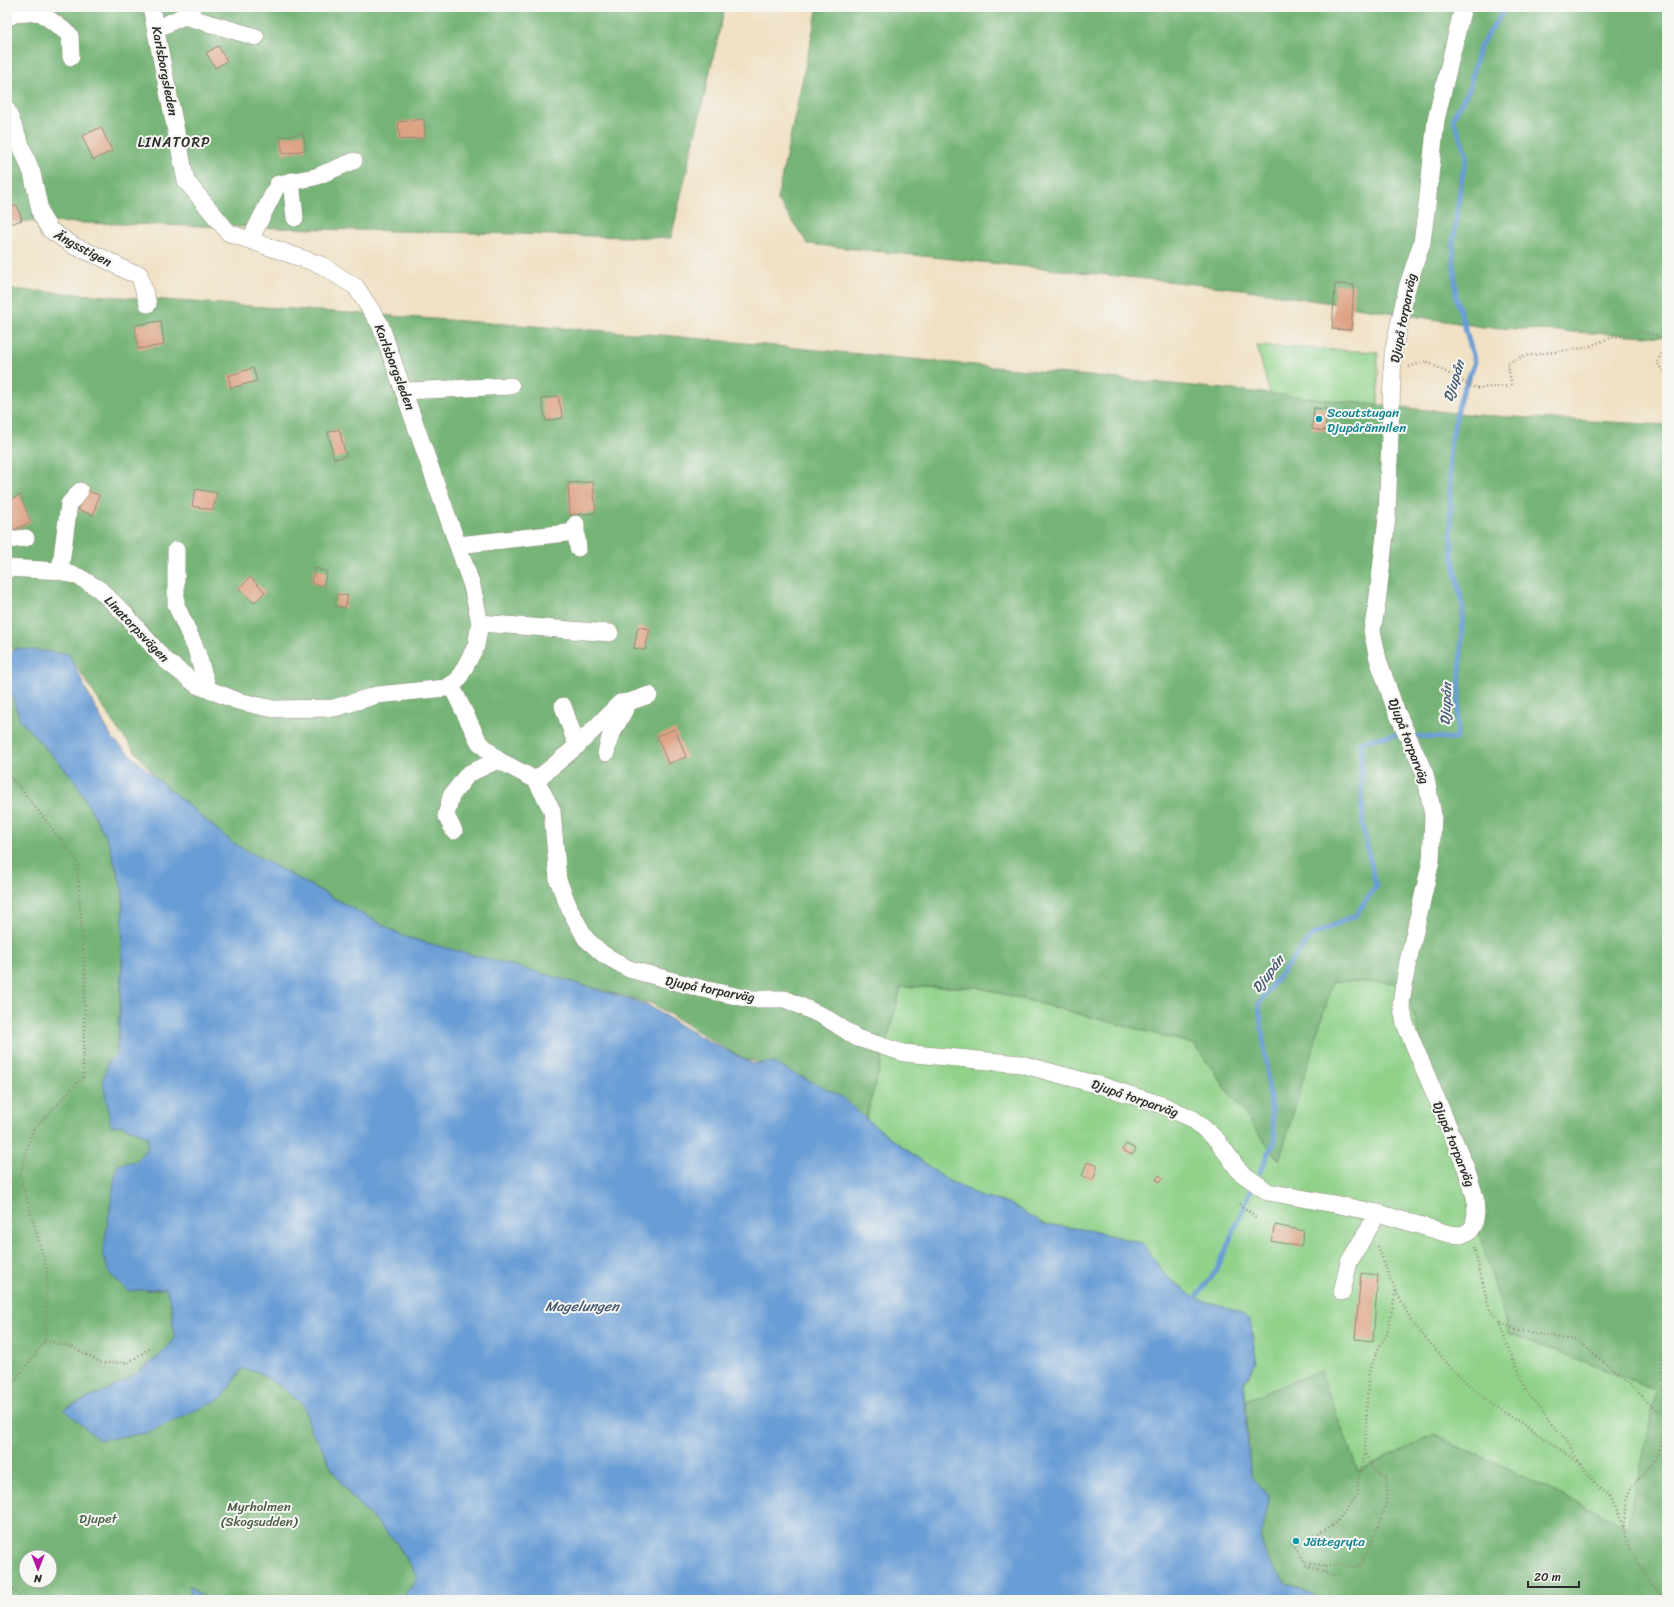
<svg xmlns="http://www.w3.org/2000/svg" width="1674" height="1607" viewBox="0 0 1674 1607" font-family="Sriracha,sans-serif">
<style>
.green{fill:#90d28a;stroke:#5e7e5a}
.forest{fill:#74b476;stroke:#507050;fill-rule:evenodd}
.water{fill:#699dd5;stroke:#4a6480}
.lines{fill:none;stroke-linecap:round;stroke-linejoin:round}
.stream{stroke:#699dd5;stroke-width:5}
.building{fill:#dea385}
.minor-casing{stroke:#8e8678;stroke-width:18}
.path{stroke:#8e8678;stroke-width:2.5;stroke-dasharray:1 3;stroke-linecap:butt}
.minor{stroke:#fff;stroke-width:17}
.culture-dot{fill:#0f9aa8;stroke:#f6f6f2;stroke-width:1.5}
.labels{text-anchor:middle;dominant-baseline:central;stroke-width:4;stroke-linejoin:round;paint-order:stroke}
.street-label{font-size:13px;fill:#2b2b2b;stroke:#f6f6f2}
.culture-label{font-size:13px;fill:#0d838f;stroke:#f6f6f2;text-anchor:start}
.park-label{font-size:13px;fill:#495d48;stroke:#f6f6f2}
.neighbourhood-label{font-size:14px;letter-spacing:1px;fill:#2b2b2b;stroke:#f6f6f2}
.water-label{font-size:14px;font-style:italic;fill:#44596f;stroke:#f6f6f2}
</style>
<rect width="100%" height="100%" fill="#f6f6f2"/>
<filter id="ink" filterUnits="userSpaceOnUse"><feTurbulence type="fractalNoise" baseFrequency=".025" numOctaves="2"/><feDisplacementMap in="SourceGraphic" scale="8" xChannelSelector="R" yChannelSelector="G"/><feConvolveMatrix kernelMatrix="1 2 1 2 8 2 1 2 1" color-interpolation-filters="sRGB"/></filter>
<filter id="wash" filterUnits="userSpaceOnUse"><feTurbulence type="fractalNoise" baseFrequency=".012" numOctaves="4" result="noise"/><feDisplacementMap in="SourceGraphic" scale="16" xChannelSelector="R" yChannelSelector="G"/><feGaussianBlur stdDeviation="0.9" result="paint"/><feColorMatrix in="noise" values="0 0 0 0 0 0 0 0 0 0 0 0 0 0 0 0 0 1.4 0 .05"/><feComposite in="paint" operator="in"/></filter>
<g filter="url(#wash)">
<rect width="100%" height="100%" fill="#f0e1c4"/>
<!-- green -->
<g class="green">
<polygon points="1257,346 1378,352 1378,482 1292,475"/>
<polygon points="1333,981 1405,983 1509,1333 1657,1390 1628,1528 1434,1434 1358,1471 1320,1371 1246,1400 1244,1383 1257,1363 1242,1313 1195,1298 1166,1276 1142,1243 1088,1230 1044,1224 1009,1203 984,1198 947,1180 866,1119 901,987 976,987 1194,1044 1279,1160"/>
</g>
<!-- forest -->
<g class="forest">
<polygon points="7,7 725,7 671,238 7,221"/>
<polygon points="818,7 1667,7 1667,337 1483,327 1242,289 808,244 777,199"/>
<polygon points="7,289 661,335 1234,390 1475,415 1667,425 1667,1600 1329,1600 1286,1583 1269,1562 1260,1538 1269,1496 1250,1475 1246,1400 1320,1371 1358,1471 1434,1434 1628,1527 1657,1390 1509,1333 1404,983 1333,981 1279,1161 1194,1044 977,987 901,987 866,1119 781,1067 743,1059 653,1004 405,937 233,843 157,779 116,727 69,655 7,649"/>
<path d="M7 667 20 720 74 779 108 841 123 891 122 972 117 1054 108 1061 121 1125 147 1136 148 1148 136 1161 147 1291 166 1288 172 1308 174 1340 162 1354 123 1383 64 1409 222 1398 242 1369 256 1371 281 1387 305 1405 311 1431 322 1447 332 1469 350 1495 396 1542 418 1578 405 1595 411 1600H205L190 1585 192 1600H7ZM26 1557H50V1581H26Z"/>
</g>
<!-- water -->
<g class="water">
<path d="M16 648 69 654 87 692 112 738 157 779 233 843 405 937 548 975 646 1004 688 1030 753 1064 771 1062 842 1097 866 1119 947 1180 984 1198 1009 1203 1044 1224 1088 1230 1142 1243 1166 1276 1195 1298 1242 1313 1250 1321 1257 1363 1244 1383 1250 1475 1269 1496 1260 1538 1269 1562 1286 1583 1329 1600H411L405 1595 418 1577 396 1542 350 1495 332 1469 322 1447 311 1431 304 1405 281 1387 256 1371 242 1369 222 1398 147 1433 99 1440 64 1409C105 1391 145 1376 174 1340L172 1308 166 1288 128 1291 109 1273 103 1252 117 1165 136 1161 148 1147 147 1136 121 1125 111 1127 103 1081 108 1061 117 1054 122 980 123 891 108 841 74 779 20 720 7 679V657Z"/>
<polygon points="189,1585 205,1600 192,1600"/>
</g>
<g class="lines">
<!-- stream -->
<g class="stream">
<polyline points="1416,736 1457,739 1463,608 1452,553 1449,451 1460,399 1475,362 1456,297 1453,245 1461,182 1467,156 1453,118 1469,89 1479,48 1506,7"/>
<polyline points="1260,1172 1275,1140 1259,1004 1275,981 1313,935 1356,915 1376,886 1363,827 1361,741 1395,735"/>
<polyline points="1195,1298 1217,1270 1251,1191"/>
</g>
</g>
<g id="blocks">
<!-- building -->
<g class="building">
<polygon points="218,46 227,61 215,68 206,53"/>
<polygon points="424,119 425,138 400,140 398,122"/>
<polygon points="101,127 112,151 93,160 82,136"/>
<polygon points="303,133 306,150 283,154 280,137"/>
<polygon points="17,205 22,220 10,224 7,215 7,208"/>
<polygon points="1335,284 1354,285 1351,330 1332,329"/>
<polygon points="161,321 164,345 138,349 135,325"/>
<polygon points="253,368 257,381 231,388 228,376"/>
<polygon points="558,396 563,418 546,421 541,399"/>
<polygon points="1314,408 1327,409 1325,431 1312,429"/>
<polygon points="339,429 346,456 334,459 328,432"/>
<polygon points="593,482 596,513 570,515 568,483"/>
<polygon points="196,489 217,493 213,510 192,506"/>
<polygon points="84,490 99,495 93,515 78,510"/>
<polygon points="20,495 31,522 9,532 7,527 7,501"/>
<polygon points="315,568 327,572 323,586 311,583"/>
<polygon points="250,577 265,592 254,603 239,589"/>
<polygon points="337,594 348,596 345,608 335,606"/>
<polygon points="638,627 650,629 645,650 634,648"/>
<polygon points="675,729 686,757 668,764 657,736"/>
<polygon points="1126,1144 1136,1149 1132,1155 1122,1150"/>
<polygon points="1087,1162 1098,1166 1093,1180 1082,1176"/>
<polygon points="1159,1175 1163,1178 1160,1182 1156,1180"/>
<polygon points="1275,1225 1304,1231 1301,1247 1271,1241"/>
<polygon points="1361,1273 1378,1275 1373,1341 1355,1339"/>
</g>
</g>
</g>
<g filter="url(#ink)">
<use href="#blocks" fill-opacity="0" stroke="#8e8678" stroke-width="1"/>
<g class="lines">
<!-- minor casing -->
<g class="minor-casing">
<g id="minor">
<polyline points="184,16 256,37"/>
<polyline points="7,18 15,14 40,12 70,35 71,57"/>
<polyline points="156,29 184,16 192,8"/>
<polyline points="7,110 32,173 41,215 50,230 74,246 103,258 129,272 139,274 148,304"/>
<polyline points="291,181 295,218"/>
<polyline points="250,240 278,184 315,177 354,161"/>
<polyline points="404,391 511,386"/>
<polyline points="576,532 578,548"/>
<polyline points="7,540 26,538"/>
<polyline points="458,545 576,532 576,524"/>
<polyline points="176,550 176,605 196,649 208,689"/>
<polyline points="7,568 60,571 79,577 99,589 124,613 164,659 197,685 238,701 273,709 334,708 377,695 446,688 458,680 476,646 480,623 472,586 380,324 356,287 321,265 229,233 186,181 151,7"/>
<polyline points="60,571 69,504 80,491"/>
<polyline points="480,623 610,633"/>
<polyline points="451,685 479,742 498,760 536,780"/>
<polyline points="563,706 577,746"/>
<polyline points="606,753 610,737 629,702"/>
<polyline points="536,780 552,810 558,880 570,910 586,939 603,954 629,969 703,989 750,999 785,999 825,1017 857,1038 904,1053 1021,1064 1106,1087 1162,1105 1193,1119 1217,1140 1240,1172 1268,1192 1334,1204 1378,1213 1449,1234 1461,1235 1470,1231 1474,1225 1476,1213 1475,1197 1466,1168 1405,1024 1401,1003 1407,966 1431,861 1433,815 1425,774 1395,708 1378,659 1372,631 1377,604 1387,518 1393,352 1407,288 1422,242 1427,205 1436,120 1463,7"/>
<polyline points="536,780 577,746 620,703 629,702 649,695"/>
<polyline points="454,831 446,816 451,796 468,774 498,760"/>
<polyline points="1342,1292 1349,1262 1378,1213"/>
</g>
</g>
<!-- path -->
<g class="path">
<polyline points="1667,343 1657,363 1667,374"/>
<polyline points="1409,367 1426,361 1469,385 1476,388 1512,386 1507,363 1524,356 1585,348 1607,339 1640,331 1667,339"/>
<polyline points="7,774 18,785 77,861 85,978 83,1077 32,1131 20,1175 47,1270 45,1341 7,1391"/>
<polyline points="1239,1204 1256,1217"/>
<polyline points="1378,1246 1390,1279 1412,1322 1453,1370 1481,1396 1579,1462"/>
<polyline points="1474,1247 1489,1308 1500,1322 1505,1340 1528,1394 1566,1440 1581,1464 1608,1495 1639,1567 1666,1600"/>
<polyline points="1501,1322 1516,1330 1579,1341 1665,1415"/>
<polyline points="45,1341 72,1347 102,1363 129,1362 152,1347"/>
<path d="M1623 1527C1621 1497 1627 1493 1646 1471 1651 1466 1656 1460 1658 1453 1662 1440 1666 1418 1665 1405 1663 1382 1656 1357 1667 1336"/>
<polyline points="1307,1537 1313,1537 1336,1523 1358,1494 1358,1480 1365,1454"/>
<polyline points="1293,1543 1303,1560 1326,1567"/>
<polyline points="1306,1565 1324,1572"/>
<polyline points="1335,1575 1324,1572 1326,1567 1339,1564 1359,1568 1371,1544 1386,1505 1388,1477 1374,1470 1365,1453 1368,1376 1377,1351 1387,1334 1396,1290"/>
<polyline points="7,1584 24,1600"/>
</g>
<!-- minor -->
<use href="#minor" class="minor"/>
</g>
</g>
<!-- markers -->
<g class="culture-dot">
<circle cx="1319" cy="419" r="4"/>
<circle cx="1296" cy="1541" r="4"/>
</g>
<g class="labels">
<!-- street labels -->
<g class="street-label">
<text transform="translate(165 71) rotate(79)">Karlsborgsleden</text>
<text transform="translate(83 248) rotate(28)">Ängsstigen</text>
<text transform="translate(1403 318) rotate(-79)">Djupå torparväg</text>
<text transform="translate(395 367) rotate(69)">Karlsborgsleden</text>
<text transform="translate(137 629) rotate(46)">Linatorpsvägen</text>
<text transform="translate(1409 741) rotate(69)">Djupå torparväg</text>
<text transform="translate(710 989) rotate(11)">Djupå torparväg</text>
<text transform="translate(1135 1098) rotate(19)">Djupå torparväg</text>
<text transform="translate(1454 1144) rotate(68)">Djupå torparväg</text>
</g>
<!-- culture labels -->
<g class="culture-label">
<text x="1327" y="412">Scoutstugan<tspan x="1327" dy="15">Djupårännilen</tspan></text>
<text x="1304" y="1541">Jättegryta</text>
</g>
<!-- park labels -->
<g class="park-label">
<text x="259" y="1506">Myrholmen<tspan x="259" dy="15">(Skogsudden)</tspan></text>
<text x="98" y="1518">Djupet</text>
</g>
<!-- neighbourhood labels -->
<g class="neighbourhood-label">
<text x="174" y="142">LINATORP</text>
</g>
<!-- water labels -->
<g class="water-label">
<text transform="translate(1454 381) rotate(-72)">Djupån</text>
<text transform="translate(1446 704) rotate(-87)">Djupån</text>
<text transform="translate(1268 974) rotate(-52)">Djupån</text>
<text x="582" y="1306">Magelungen</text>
</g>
</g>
<!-- margin -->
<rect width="1674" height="1607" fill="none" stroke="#f6f6f2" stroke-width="24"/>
<!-- north arrow -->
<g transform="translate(38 1569) rotate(180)"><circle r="19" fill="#f6f6f2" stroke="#a5a5a2"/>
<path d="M0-3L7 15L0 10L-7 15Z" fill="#b5179e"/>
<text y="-6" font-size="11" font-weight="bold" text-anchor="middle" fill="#2b2b2b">N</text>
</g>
<!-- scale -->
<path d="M1528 1581v6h51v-6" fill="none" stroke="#2b2b2b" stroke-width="2"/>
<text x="1534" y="1581" font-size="12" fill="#2b2b2b" stroke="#f6f6f2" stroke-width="3" paint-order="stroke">20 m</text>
</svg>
